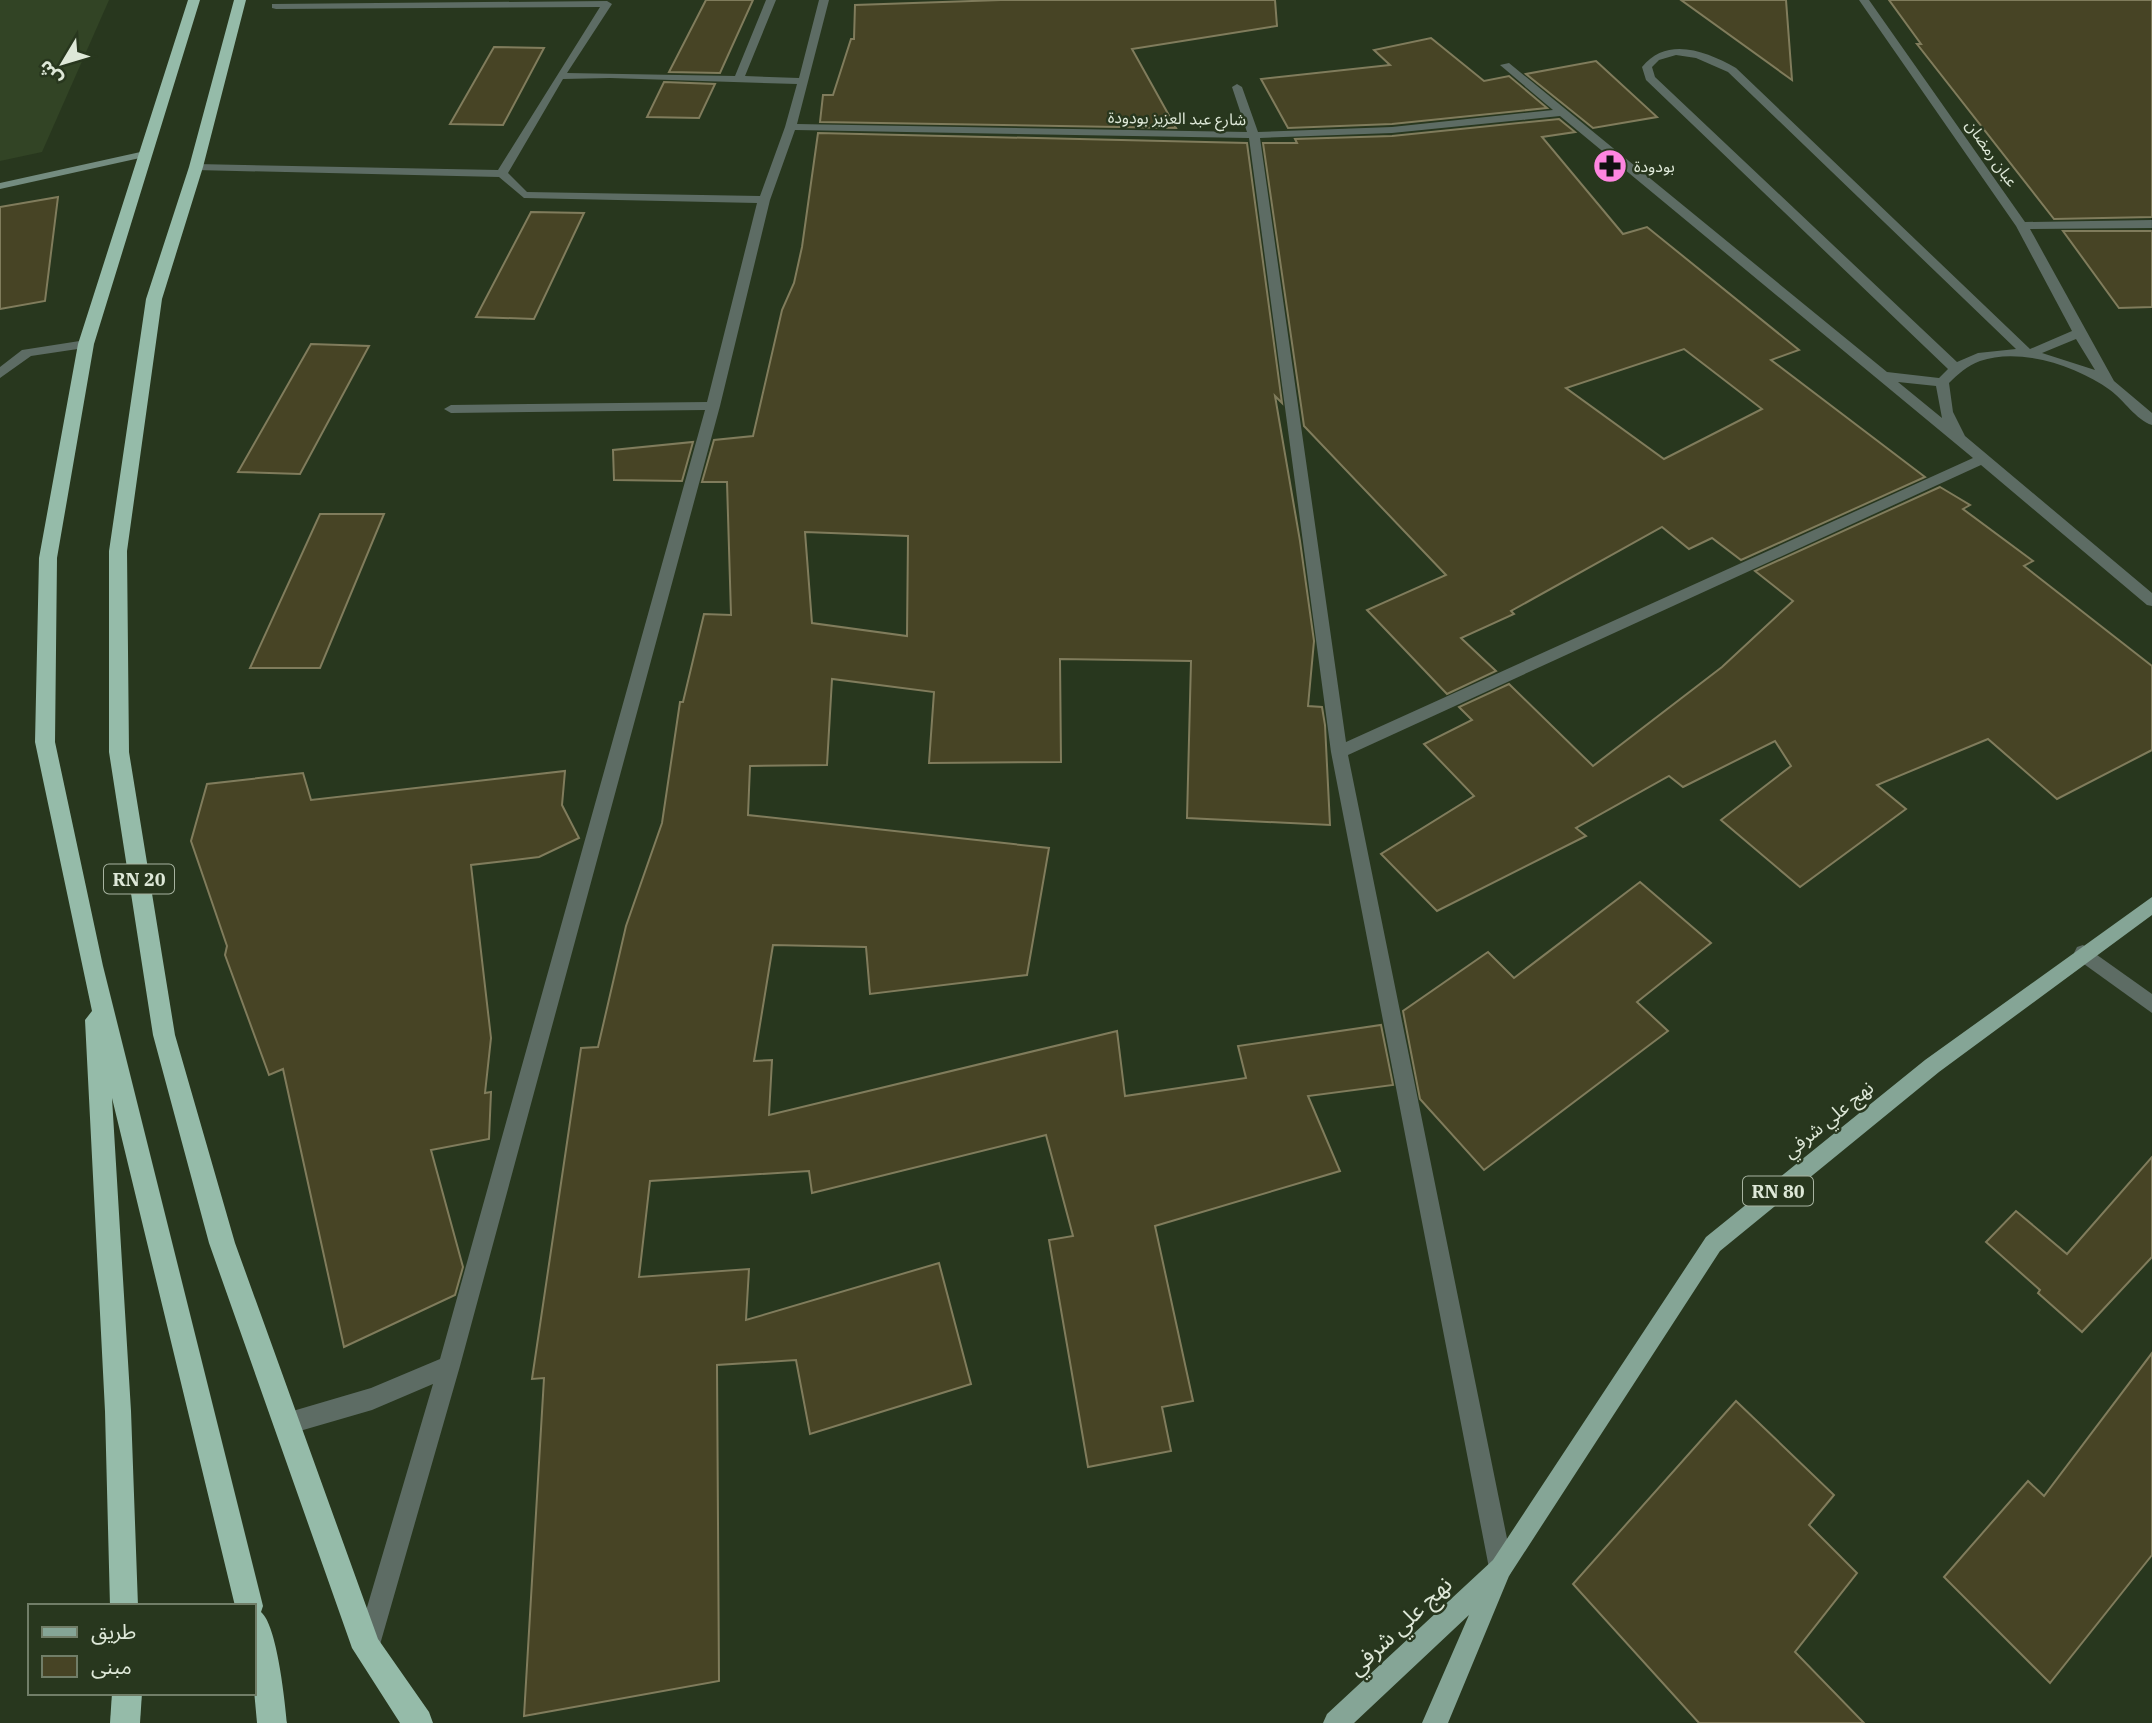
<svg xmlns="http://www.w3.org/2000/svg" width="2152" height="1723" viewBox="0 0 2152 1723" font-family="'IBM Plex Serif','Noto Sans Arabic',serif">
<style>
.built{fill:#324425}
.building{fill:#474425;stroke:#807c5c;stroke-width:2;fill-rule:evenodd}
.lines{fill:none;stroke-linecap:round;stroke-linejoin:round}
.lane{fill:#5d6c64;fill-rule:evenodd}
.street{fill:#5d6c64;fill-rule:evenodd}
.secondary{fill:#748c80;fill-rule:evenodd}
.primary{fill:#85a596;fill-rule:evenodd}
.highway{fill:#95bba9;fill-rule:evenodd}
.labels{text-anchor:middle;dominant-baseline:central;stroke-width:5;stroke-linejoin:round;paint-order:stroke}
.far-street-label{font-size:16px;fill:#dee8d8;stroke:#28371e}
.far-poi-label{font-size:16px;fill:#dee8d8;stroke:#28371e;text-anchor:start}
.shield{fill:#28371e;stroke:#a7b3a0;stroke-width:2}
.shield-label{font-size:18px;font-weight:bold;fill:#dee8d8}
.street-label{font-size:19px;fill:#dee8d8;stroke:#28371e}
.near-street-label{font-size:23px;fill:#dee8d8;stroke:#28371e}
</style>
<rect width="100%" height="100%" fill="#28371e"/>
<!-- built -->
<polygon class="built" points="0,0 109,0 42,152 0,161"/>
<!-- building -->
<g class="building">
<polygon points="706,0 753,0 720,73 669,72"/>
<polygon points="1001,0 1275,0 1277,26 1132,49 1176,128 820,122 823,95 833,95 851,39 854,39 855,5"/>
<polygon points="1681,0 1786,0 1792,80"/>
<polygon points="1889,0 2152,0 2152,217 2054,219 1917,44 1921,44"/>
<polygon points="1431,38 1484,81 1509,76 1547,108 1392,124 1288,128 1261,79 1390,65 1374,50"/>
<polygon points="494,47 544,48 503,125 450,124"/>
<polygon points="1596,61 1657,117 1593,128 1526,74"/>
<polygon points="664,82 715,84 699,118 647,117"/>
<path d="M1559 119 1575 132 1542 137 1623 234 1647 227 1799 350 1771 360 1925 477 1741 560 1712 538 1689 549 1662 527 1511 611 1514 614 1461 638 1496 671 1447 694 1367 610 1446 575 1304 426 1263 143H1297L1295 139 1392 136ZM1684 349 1762 409 1664 459 1566 388Z"/>
<path d="M818 133 1247 143 1282 403 1275 396 1300 541 1314 641 1308 706 1322 707 1325 725 1330 825 1187 818 1191 661 1060 659 1061 762 929 763 934 692 832 679 827 765 750 766 748 815 1049 848 1027 975 870 994 866 947 773 945 754 1061 772 1060 769 1115 1117 1031 1125 1096 1246 1078 1238 1046 1381 1025 1393 1085 1308 1096 1340 1171 1155 1226 1193 1401 1162 1407 1171 1451 1088 1467 1049 1240 1073 1236 1046 1135 812 1193 809 1171 650 1181 639 1277 749 1269 746 1320 939 1263 971 1384 810 1434 796 1360 717 1365 719 1681 524 1716 544 1378 532 1379 581 1048 598 1047 626 926 662 823 680 702H683L704 614 731 615 727 482H702L714 440 753 436 782 310 794 283 802 247ZM805 532 908 536 907 636 812 623Z"/>
<polygon points="58,197 45,301 0,309 0,207"/>
<polygon points="531,212 584,213 534,319 476,317"/>
<polygon points="2063,231 2152,231 2152,307 2119,308"/>
<polygon points="311,344 369,346 300,474 238,472"/>
<polygon points="693,442 682,481 614,480 613,450"/>
<polygon points="1940,487 1970,505 1963,509 2033,561 2024,566 2152,666 2152,750 2057,799 1988,739 1877,785 1906,809 1800,887 1721,820 1791,766 1775,741 1683,787 1669,776 1576,828 1586,836 1437,911 1381,854 1474,796 1424,744 1472,720 1459,707 1509,684 1593,766 1722,667 1793,601 1755,571"/>
<polygon points="320,514 384,514 320,668 250,668"/>
<polygon points="565,771 562,805 579,838 539,857 471,865 491,1038 485,1093 491,1092 489,1139 431,1150 463,1267 455,1295 344,1347 283,1069 269,1075 225,955 227,946 191,841 207,784 303,773 311,800"/>
<polygon points="1640,882 1711,943 1637,1002 1668,1031 1484,1170 1420,1099 1403,1011 1488,952 1514,978"/>
<polygon points="2152,1157 2152,1257 2082,1332 2038,1293 2040,1290 1986,1242 2016,1211 2067,1254"/>
<polygon points="2152,1353 2152,1555 2050,1683 1944,1577 2028,1481 2044,1496"/>
<polygon points="1736,1401 1834,1495 1809,1525 1857,1573 1795,1652 1864,1723 1699,1723 1573,1584"/>
</g>
<g class="lines">
<!-- lane -->
<polygon class="lane" points="2083,945 2152,994 2152,1013 2077,959 2074,953 2077,947"/>
<!-- street -->
<g class="street">
<path d="M766 0H776L745 76 799 78 819 0H829L797 124 1247 132 1232 87 1237 84 1242 87 1258 132 1392 127 1553 110 1500 65 1509 63 1887 372 1939 378 1948 369 1646 80 1642 67C1667 36 1706 51 1736 68L2030 349 2072 331 2016 226 1859 0H1869L2025 222 2152 220V228L2030 229 2114 381 2152 413V425C2136 420 2124 400 2110 390 2077 366 2020 347 1980 361 1967 366 1958 374 1949 383L1953 412 1965 436 2152 593V606L2147 605 1981 465 1348 755 1513 1568 1509 1576 1501 1580 1493 1576 1489 1568 1331 752 1249 138 795 130 770 200 720 406 460 1366 379 1648 376 1657 367 1660 358 1657 355 1648 433 1384 372 1410 286 1435 278 1432 275 1424 278 1416 286 1413 371 1388 440 1359 705 410 451 413 444 409 451 405 707 402 757 203 524 198 499 177 196 170 190 167 196 164 498 170 600 7 276 9 272 8V4L607 1 612 4 567 73 735 76ZM1676 55 1696 58 1728 72 2016 349 1978 353 1957 362 1655 77 1652 67 1659 60ZM610 78 797 84 785 127 760 196 527 192 508 173 563 79ZM1560 116 1973 458 1346 742 1260 138 1392 133ZM2076 339 2095 370 2042 353ZM1898 382 1936 386 1942 418Z"/>
<polygon points="86,340 91,341 91,347 31,356 0,378 0,367 22,350"/>
</g>
<!-- secondary -->
<polygon class="secondary" points="145,151 149,152 149,156 0,189 0,183"/>
<!-- primary -->
<polygon class="primary" points="2152,897 2152,915 1939,1072 1720,1251 1509,1576 1448,1723 1422,1723 1469,1615 1354,1723 1323,1723 1327,1714 1493,1560 1706,1237 1925,1060"/>
<!-- highway -->
<g class="highway">
<path d="M188 0H200L94 344 57 558 55 742 103 966 263 1606 261 1612C277 1625 285 1701 287 1723H257L254 1690V1606H235L112 1098 131 1411 138 1606H110L105 1411 85 1020 92 1011 35 742 39 558 78 344Z"/>
<polygon points="234,0 246,0 203,167 162,299 127,551 129,752 175,1035 235,1243 378,1639 429,1712 433,1723 400,1723 352,1648 209,1243 153,1035 109,752 109,551 146,299 189,167"/>
<polygon points="112,1693 142,1693 140,1723 110,1723"/>
</g>
</g>
<!-- icons -->
<defs>
<g id="pharmacy-disc" transform="scale(1.75)"><circle r="9.5" fill="#fe85e0" stroke="#28371e"/><path d="M-2-6h4v4h4v4h-4v4h-4v-4h-4v-4h4Z" fill="#111"/></g>
</defs>
<g fill-rule="evenodd">
<use href="#pharmacy-disc" x="1610" y="166"/>
</g>
<g class="labels">
<!-- far-street labels -->
<g class="far-street-label">
<text transform="translate(1177 118) rotate(1)">شارع عبد العزيز بودودة</text>
<text transform="translate(1992 153) rotate(55)">عبان رمضان</text>
</g>
<!-- far-poi labels -->
<g class="far-poi-label">
<text x="1634" y="166">بودودة</text>
</g>
<!-- shield labels -->
<g class="shield">
<rect x="104" y="864.5" width="70" height="29" rx="5"/>
<rect x="1743" y="1176.5" width="70" height="29" rx="5"/>
</g>
<g class="shield-label">
<text x="139" y="879">RN 20</text>
<text x="1778" y="1191">RN 80</text>
</g>
<!-- street labels -->
<g class="street-label">
<text transform="translate(1828 1119) rotate(-39)">نهج علي شرفي</text>
</g>
<!-- near-street labels -->
<g class="near-street-label">
<text transform="translate(1399 1625) rotate(-43)">نهج علي شرفي</text>
</g>
</g>
<!-- legend -->
<rect x="28" y="1604" width="228" height="91" fill="#28371e" stroke="#717e68" stroke-width="2"/>
<rect x="42" y="1627" width="35" height="10" fill="#85a596" stroke="#717e68" stroke-width="2"/>
<text x="91" y="1639" font-size="21" fill="#dee8d8">طريق</text>
<rect x="42" y="1656" width="35" height="21" fill="#474425" stroke="#717e68" stroke-width="2"/>
<text x="91" y="1674" font-size="21" fill="#dee8d8">مبنى</text>
<!-- north arrow -->
<g transform="translate(63 63) rotate(232)" stroke="#28371e" stroke-width="5" paint-order="stroke">
<path d="M0-5L12 26L0 18L-12 26Z" fill="#dee8d8"/>
<text y="-10" font-size="19" font-weight="bold" text-anchor="middle" fill="#dee8d8">ش</text>
</g>
</svg>
